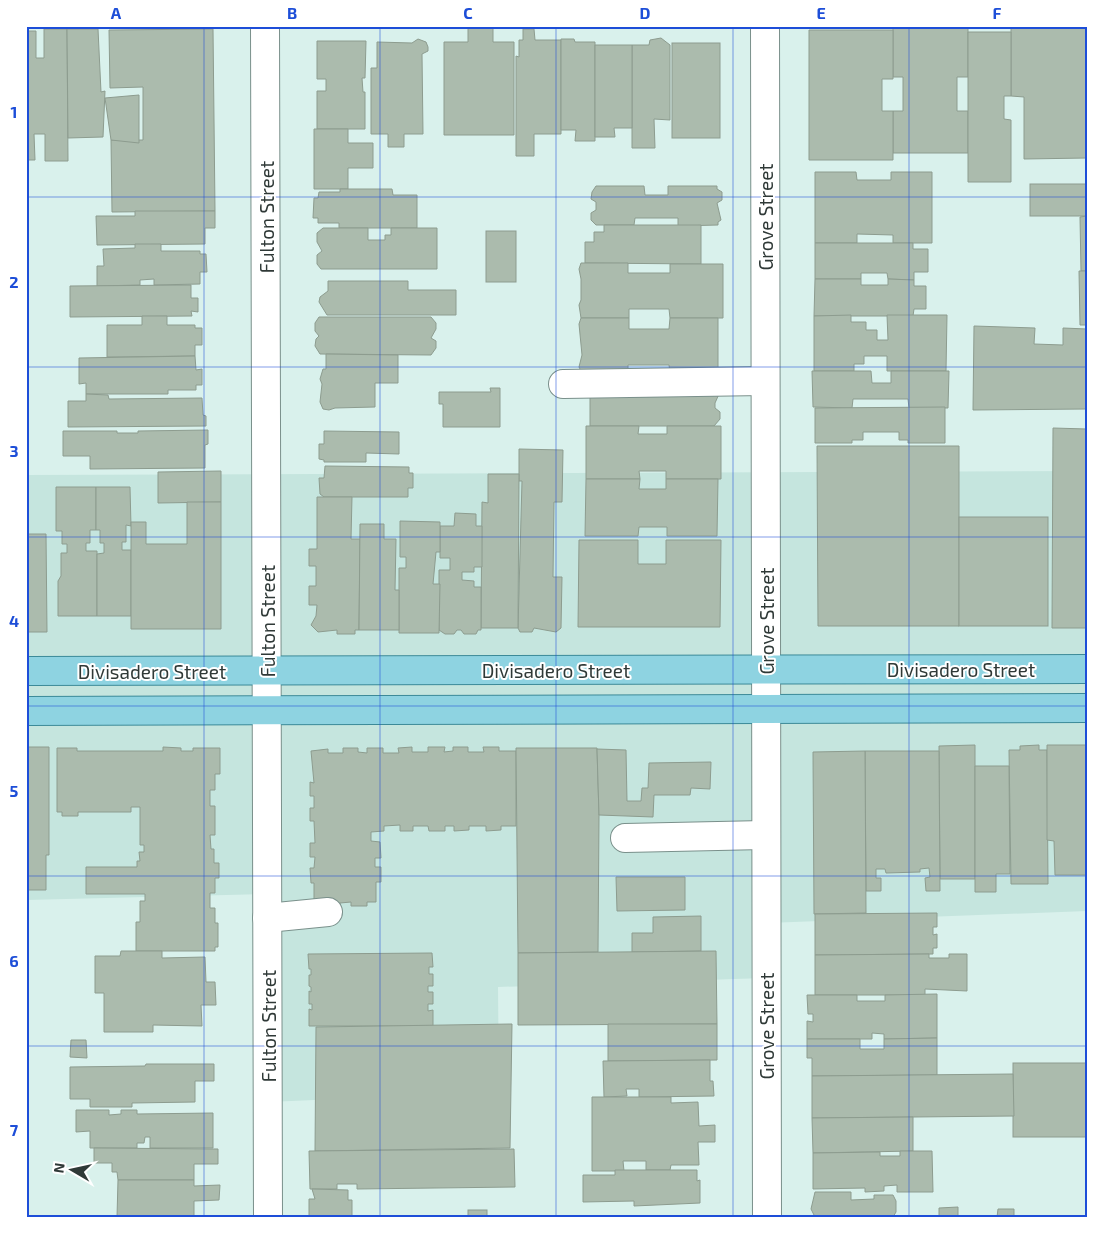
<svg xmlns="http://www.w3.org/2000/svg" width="1113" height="1243" viewBox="0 0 1113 1243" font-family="'Exo 2',sans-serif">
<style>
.built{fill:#c5e5de}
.building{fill:#abbbad;stroke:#8d9c8f}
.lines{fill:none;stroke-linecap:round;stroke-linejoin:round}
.minor-casing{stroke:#7a908b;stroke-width:30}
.major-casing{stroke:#3c8a98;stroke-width:30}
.minor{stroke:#fff;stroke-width:28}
.major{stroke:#8ed3e1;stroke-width:28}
.grid{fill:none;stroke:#1d4ed8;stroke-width:1;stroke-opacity:0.55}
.labels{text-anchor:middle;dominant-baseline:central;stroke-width:4;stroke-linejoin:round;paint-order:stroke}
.street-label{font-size:19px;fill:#2f3937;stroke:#fff}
.neatline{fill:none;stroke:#1d4ed8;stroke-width:2}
.grid-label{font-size:16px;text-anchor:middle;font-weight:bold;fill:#1d4ed8}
</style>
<rect width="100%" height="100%" fill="#d9f1ec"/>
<!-- built -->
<polygon class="built" points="1087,471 1087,911 767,923 766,978 498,987 499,1092 268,1102 267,894 26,900 26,475"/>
<!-- building -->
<g class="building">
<polygon points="468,26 493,26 493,42 514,42 514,135 444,135 444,42 468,42"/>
<polygon points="893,27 968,27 968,77 957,77 957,111 968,111 968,153 893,153 893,111 903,111 903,77 893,77"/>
<polygon points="1011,28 1087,28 1087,158 1024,159 1024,97 1011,96"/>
<polygon points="44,29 67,29 68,161 45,161 45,134 34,134 35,160 26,160 26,31 36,31 36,58 44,58"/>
<polygon points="67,29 98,29 101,92 105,91 103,137 68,138"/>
<polygon points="213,29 215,211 112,212 111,140 143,140 143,87 110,88 109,30"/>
<polygon points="523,29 534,29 535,40 561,40 561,134 534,134 534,156 516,156 516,56 519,57 519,40 523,40"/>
<polygon points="809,30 893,30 893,79 882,79 882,111 893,111 893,160 809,160"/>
<polygon points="968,32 1011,32 1011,96 1004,96 1004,119 1011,120 1011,182 968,182"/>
<polygon points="661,38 670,45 670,120 654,119 655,148 632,148 632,45 649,45 650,40"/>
<polygon points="418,39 426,42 428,47 428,51 422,54 423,134 404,134 404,147 388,147 388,134 371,134 371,68 377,68 377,42 412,43"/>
<polygon points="561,39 574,39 575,42 595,42 595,141 575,141 576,130 561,130"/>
<polygon points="317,41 366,41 365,78 362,78 363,92 365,92 365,129 317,129 317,91 326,91 326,79 317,79"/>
<rect x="672" y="43" width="48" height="95"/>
<polygon points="595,45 632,45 632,128 614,128 615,137 595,137"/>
<polygon points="139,95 139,143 111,140 105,98"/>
<polygon points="314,129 348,129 348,143 373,143 373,168 348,168 348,189 314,189"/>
<polygon points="815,172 856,172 857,180 891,180 891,172 932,172 932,243 893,243 893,235 857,234 857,243 815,243"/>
<rect x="1030" y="184" width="57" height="32"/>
<polygon points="596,186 644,186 645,195 668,195 668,186 717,186 717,189 722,192 722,200 717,203 721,220 718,222 718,225 678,226 678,218 635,218 634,225 596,225 591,220 591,213 596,210 596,202 591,199 592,192"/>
<polygon points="340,189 392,189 393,195 417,195 417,228 339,228 339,223 318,223 318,218 313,218 314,198 318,198 319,192 340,192"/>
<polygon points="135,211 215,211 215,228 205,228 205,244 97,245 96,216 135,216"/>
<polygon points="1087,216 1087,271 1081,271 1080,217"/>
<polygon points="604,225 701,225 701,264 585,263 585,242 594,242 594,232 604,232"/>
<polygon points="323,228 368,228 368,240 385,240 385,235 391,235 391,228 437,228 437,269 321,269 317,264 317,255 322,251 317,242 317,233"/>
<rect x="486" y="231" width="30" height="51"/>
<polygon points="815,243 913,243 913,249 928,249 928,272 914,272 914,280 888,279 887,273 861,273 861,279 815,279"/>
<polygon points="135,244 161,244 161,251 200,251 200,254 206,254 207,272 200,272 200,284 154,285 154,279 140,280 140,285 97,286 97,266 104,266 103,249 135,248"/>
<polygon points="581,263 628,263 628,273 670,273 670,264 723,264 723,318 670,318 669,309 629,309 629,318 581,318 579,305 581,300 581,279 579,269"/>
<polygon points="1079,271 1087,271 1087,325 1080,325"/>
<polygon points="815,279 861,279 861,285 888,285 888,279 914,280 914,286 926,286 926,309 914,309 913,316 814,316"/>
<polygon points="328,281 408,281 408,290 456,290 456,315 327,315 319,302 320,297 328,291"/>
<polygon points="191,285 191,298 198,298 198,312 191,311 192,316 70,317 70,286"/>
<polygon points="851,315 851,322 866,322 866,330 877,330 877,340 888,340 887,315 947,315 946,371 887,371 887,356 864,356 864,364 854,364 854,371 814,371 814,316"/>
<polygon points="142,316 167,316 167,325 195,325 195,328 202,328 202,345 195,345 195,356 107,357 107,325 142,325"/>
<polygon points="319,317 431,317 436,323 436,329 431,338 436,341 436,348 431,355 320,354 315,346 316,339 319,336 315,331 315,323"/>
<polygon points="581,318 629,318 629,329 669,329 670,318 718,318 718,372 670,372 669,365 628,365 628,374 582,373 579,367 582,355 579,324"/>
<polygon points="974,326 1035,328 1034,344 1063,345 1063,328 1087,329 1087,409 973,410"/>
<polygon points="326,354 398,355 398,383 375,383 375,407 335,408 329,410 323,409 320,402 322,384 320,379 323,369 326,369"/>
<polygon points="195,356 196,370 202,369 202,385 196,385 196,390 168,390 168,394 86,394 86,383 79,384 79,358"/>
<polygon points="812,371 871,371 872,383 891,383 891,371 949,371 948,408 909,408 908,399 853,399 852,408 813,407"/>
<polygon points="490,388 500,388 500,427 443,427 443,404 439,404 439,392 491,392"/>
<polygon points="590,388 719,394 715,403 715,408 720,412 720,419 714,426 590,426"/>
<polygon points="86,394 108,395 109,399 202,398 203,415 206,416 206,426 68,427 68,401 86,401"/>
<polygon points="945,407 945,443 908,443 908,440 899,440 899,432 863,432 863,440 852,440 852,443 815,443 815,408"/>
<polygon points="586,426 639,426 638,434 667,434 667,426 721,426 721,479 666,479 666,471 639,471 640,479 586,479"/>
<polygon points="1053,428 1087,429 1087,628 1052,628"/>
<polygon points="208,430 208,444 205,445 205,468 90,469 90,456 63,456 63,431 117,431 117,433 138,433 138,431"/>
<polygon points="324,431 399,432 399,454 366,453 366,462 324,462 324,460 319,459 319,444 324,444"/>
<polygon points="817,446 959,446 959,626 818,626"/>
<polygon points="519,449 563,450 562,502 554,502 553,577 562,577 561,628 556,632 534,628 532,632 520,632 518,628 522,481 519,481"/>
<polygon points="325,466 409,467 409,473 413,473 413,488 408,488 408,497 324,497 320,494 319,478 324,478"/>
<polygon points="221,471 221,502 158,503 158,472"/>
<polygon points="488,474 519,474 518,628 481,628 482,502 488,503"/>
<polygon points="586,479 640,479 639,489 666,489 666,479 718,479 717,536 667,536 667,527 639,527 638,536 585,536"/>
<polygon points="56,487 96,487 96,530 90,530 90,543 86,543 86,551 97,551 97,616 58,616 58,581 61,576 61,553 67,553 67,544 62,544 62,531 56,531"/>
<polygon points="96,487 130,487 131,526 126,525 126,542 122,542 122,550 131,550 131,616 97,616 97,554 104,553 104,543 100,543 100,530 96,530"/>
<polygon points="317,497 352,497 351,539 360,539 359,630 355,630 355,634 337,634 337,630 318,632 311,625 316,616 317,605 309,605 309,586 316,586 316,566 309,566 309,549 317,549"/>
<polygon points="187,502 221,502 221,629 131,629 131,522 146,522 146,544 187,544"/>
<polygon points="455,513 476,514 476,526 482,526 482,567 474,567 474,572 462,572 462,580 474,581 474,587 481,587 481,630 478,630 476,634 464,634 461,630 457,630 454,634 445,634 439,630 439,570 450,570 450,558 440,558 440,526 454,526"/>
<rect x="959" y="517" width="89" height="109"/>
<polygon points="400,521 440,522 440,552 436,552 433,584 440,584 439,633 399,633 399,568 406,568 406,557 400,557"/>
<polygon points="360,524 384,524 384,539 396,539 395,590 399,590 399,630 359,630"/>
<polygon points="26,534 46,534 47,632 26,632"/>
<polygon points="579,540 638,540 638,564 666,564 666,540 721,540 720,627 578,627"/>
<polygon points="975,745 975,879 940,879 939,746"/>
<polygon points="1039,745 1039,750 1047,750 1048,884 1011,884 1009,750 1020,750 1020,746"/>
<polygon points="1047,745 1087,745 1087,875 1055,875 1054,841 1047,840"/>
<polygon points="26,747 49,747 49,855 46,855 46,890 28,890 28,912 26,912"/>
<polygon points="163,747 181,748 181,751 193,751 193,748 220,748 220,774 215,774 215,790 210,790 210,806 215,806 215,835 210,835 211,849 214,849 214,863 219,863 219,878 215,878 215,893 210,893 210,908 215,908 215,923 218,923 218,947 215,947 215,951 136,951 136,922 140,922 140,901 145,901 145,894 86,894 86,867 137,867 137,861 140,861 139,852 144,852 144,845 140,845 140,807 131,807 131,812 78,812 78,816 62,816 62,812 57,812 57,748 77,748 77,751 163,751"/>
<polygon points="412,747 412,752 428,752 428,747 445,747 444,752 453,751 453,747 468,747 468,752 484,752 483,747 499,747 499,751 516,751 516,826 501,826 501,830 486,831 486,826 469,826 469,830 454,831 454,826 445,826 445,831 429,831 428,826 413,826 413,831 400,831 400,825 384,826 384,831 371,832 371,841 380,842 381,858 375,858 375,867 381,867 381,882 376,882 376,902 367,902 367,906 351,906 351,902 340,903 339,907 314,902 314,883 311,883 310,868 314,868 315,857 310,857 310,843 315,843 314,821 310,821 310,808 314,808 314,796 310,796 310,782 314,783 311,751 328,749 328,753 343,753 343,748 358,748 358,752 367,753 367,748 383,748 383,753 399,753 398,748"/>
<polygon points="516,748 597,748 599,815 598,952 518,953"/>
<polygon points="597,749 626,750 627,801 641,801 642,788 648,788 649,763 711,762 710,789 691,788 690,795 654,795 653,817 599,815"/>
<polygon points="865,751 939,751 940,891 926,891 925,878 930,877 929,868 920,869 920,872 886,873 885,869 876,869 876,878 881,878 881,891 866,891"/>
<polygon points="865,751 866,913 814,914 813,752"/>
<polygon points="975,766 1009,766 1010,874 996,874 996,892 975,892"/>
<polygon points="616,877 685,877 685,910 617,911"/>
<polygon points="937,913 937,927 933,927 933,935 937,934 937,948 933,948 933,954 815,955 815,914"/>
<polygon points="701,916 701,951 632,952 632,933 653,933 653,917"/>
<polygon points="121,951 162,951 162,958 205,957 206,982 215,982 216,1005 201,1005 202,1026 153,1025 153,1032 104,1032 104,993 95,993 95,956 120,956"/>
<polygon points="716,951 717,1024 518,1025 518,953"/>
<polygon points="432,953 433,967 429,967 429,974 433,974 433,986 428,986 428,992 433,992 433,1004 428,1004 428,1011 433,1010 433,1026 309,1026 309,1009 312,1010 312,1004 309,1004 309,991 311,992 311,987 309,986 309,975 311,975 311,969 309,969 308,954"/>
<polygon points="929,954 929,958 949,958 949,954 967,954 967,991 925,989 925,995 815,995 815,955"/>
<polygon points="937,994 937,1038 884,1039 884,1034 872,1033 872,1039 807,1039 807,1021 813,1022 813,1014 808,1014 807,995 857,995 857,1001 885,1001 885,995"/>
<polygon points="512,1024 510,1148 315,1151 316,1027"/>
<polygon points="608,1024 717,1024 717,1060 608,1061"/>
<polygon points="937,1038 937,1075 812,1076 812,1058 807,1058 807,1039 860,1039 860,1049 884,1049 884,1039"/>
<polygon points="71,1040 86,1040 87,1058 70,1057"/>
<polygon points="710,1060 710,1081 713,1081 714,1096 639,1097 639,1089 626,1089 627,1096 604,1097 603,1061"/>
<rect x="1013" y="1063" width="74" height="74"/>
<polygon points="146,1064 214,1064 214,1081 195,1081 195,1102 132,1103 132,1107 90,1107 90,1099 70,1099 70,1067 145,1066"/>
<polygon points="1013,1074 1014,1116 812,1118 812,1076"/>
<polygon points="592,1097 671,1097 671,1103 698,1102 699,1126 715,1125 715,1142 698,1142 699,1165 671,1165 670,1170 646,1170 646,1161 623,1161 624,1171 592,1171"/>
<polygon points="76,1110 109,1110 109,1115 121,1114 121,1110 137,1110 137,1114 213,1113 213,1148 150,1148 150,1137 145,1137 144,1143 137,1143 137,1148 90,1148 90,1131 76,1132"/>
<polygon points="913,1117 913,1151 813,1153 812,1118"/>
<polygon points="94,1148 218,1149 218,1164 194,1164 194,1180 118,1180 117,1172 112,1172 112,1163 94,1163"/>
<polygon points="514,1149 515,1187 357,1189 357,1184 337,1184 337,1189 310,1189 309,1151"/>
<polygon points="900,1151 932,1151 933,1192 897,1192 897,1185 884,1186 884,1191 865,1192 865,1188 813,1189 813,1153 880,1152 880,1156 900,1156"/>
<polygon points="615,1170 697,1170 697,1181 700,1180 700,1203 634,1206 634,1201 583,1202 583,1175 615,1175"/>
<polygon points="118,1180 194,1180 194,1186 220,1185 219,1200 194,1201 194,1217 117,1217"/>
<polygon points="312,1189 348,1190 348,1200 352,1200 352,1217 309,1217 309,1199 315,1199"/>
<polygon points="815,1192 851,1192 851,1200 874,1199 874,1195 893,1195 896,1201 896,1212 893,1217 815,1217 811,1209"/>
<polygon points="958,1207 958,1217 939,1217 939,1208"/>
<polygon points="998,1209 1014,1209 1014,1217 997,1217"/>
<rect x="468" y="1210" width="19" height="7"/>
</g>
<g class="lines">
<!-- minor casing -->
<g class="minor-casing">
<g id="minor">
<polyline points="265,26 268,1217"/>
<polyline points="765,26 767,1217"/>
<polyline points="563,384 764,381"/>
<polyline points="625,838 766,835"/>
<polyline points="267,918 328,912"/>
</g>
</g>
<!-- major casing -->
<g class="major-casing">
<g id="major">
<polyline points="26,671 1087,669"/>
<polyline points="26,711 1087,708"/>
</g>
</g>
<!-- minor -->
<use href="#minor" class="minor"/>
<!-- major -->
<use href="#major" class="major"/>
</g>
<!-- grid -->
<path class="grid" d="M204 26V1217M380 26V1217M556 26V1217M733 26V1217M909 26V1217M26 197H1087M26 367H1087M26 537H1087M26 706H1087M26 876H1087M26 1046H1087"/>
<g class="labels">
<!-- street labels -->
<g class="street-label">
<text transform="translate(266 217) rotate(-90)">Fulton Street</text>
<text transform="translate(765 217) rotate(-90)">Grove Street</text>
<text transform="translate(267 621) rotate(-90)">Fulton Street</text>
<text transform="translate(766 621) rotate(-90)">Grove Street</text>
<text x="961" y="669">Divisadero Street</text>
<text x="556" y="670">Divisadero Street</text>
<text x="152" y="671">Divisadero Street</text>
<text transform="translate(268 1026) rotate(-90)">Fulton Street</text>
<text transform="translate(766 1026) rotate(-90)">Grove Street</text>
</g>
</g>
<!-- border -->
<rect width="1113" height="1243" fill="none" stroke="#ffffff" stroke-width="55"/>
<!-- north arrow -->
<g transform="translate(72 1170) rotate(279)" stroke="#ffffff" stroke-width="4" paint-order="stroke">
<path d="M0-4L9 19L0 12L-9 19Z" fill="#2f3937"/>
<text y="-8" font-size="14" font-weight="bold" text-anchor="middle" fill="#2f3937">N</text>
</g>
<rect x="28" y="28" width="1058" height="1188" class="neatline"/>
<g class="grid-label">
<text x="116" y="19">A</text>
<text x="292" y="19">B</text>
<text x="468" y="19">C</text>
<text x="645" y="19">D</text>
<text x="821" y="19">E</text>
<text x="997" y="19">F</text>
<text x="14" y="118">1</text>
<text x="14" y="288">2</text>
<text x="14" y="457">3</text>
<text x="14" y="627">4</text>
<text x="14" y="797">5</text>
<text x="14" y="967">6</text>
<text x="14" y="1136">7</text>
</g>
</svg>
